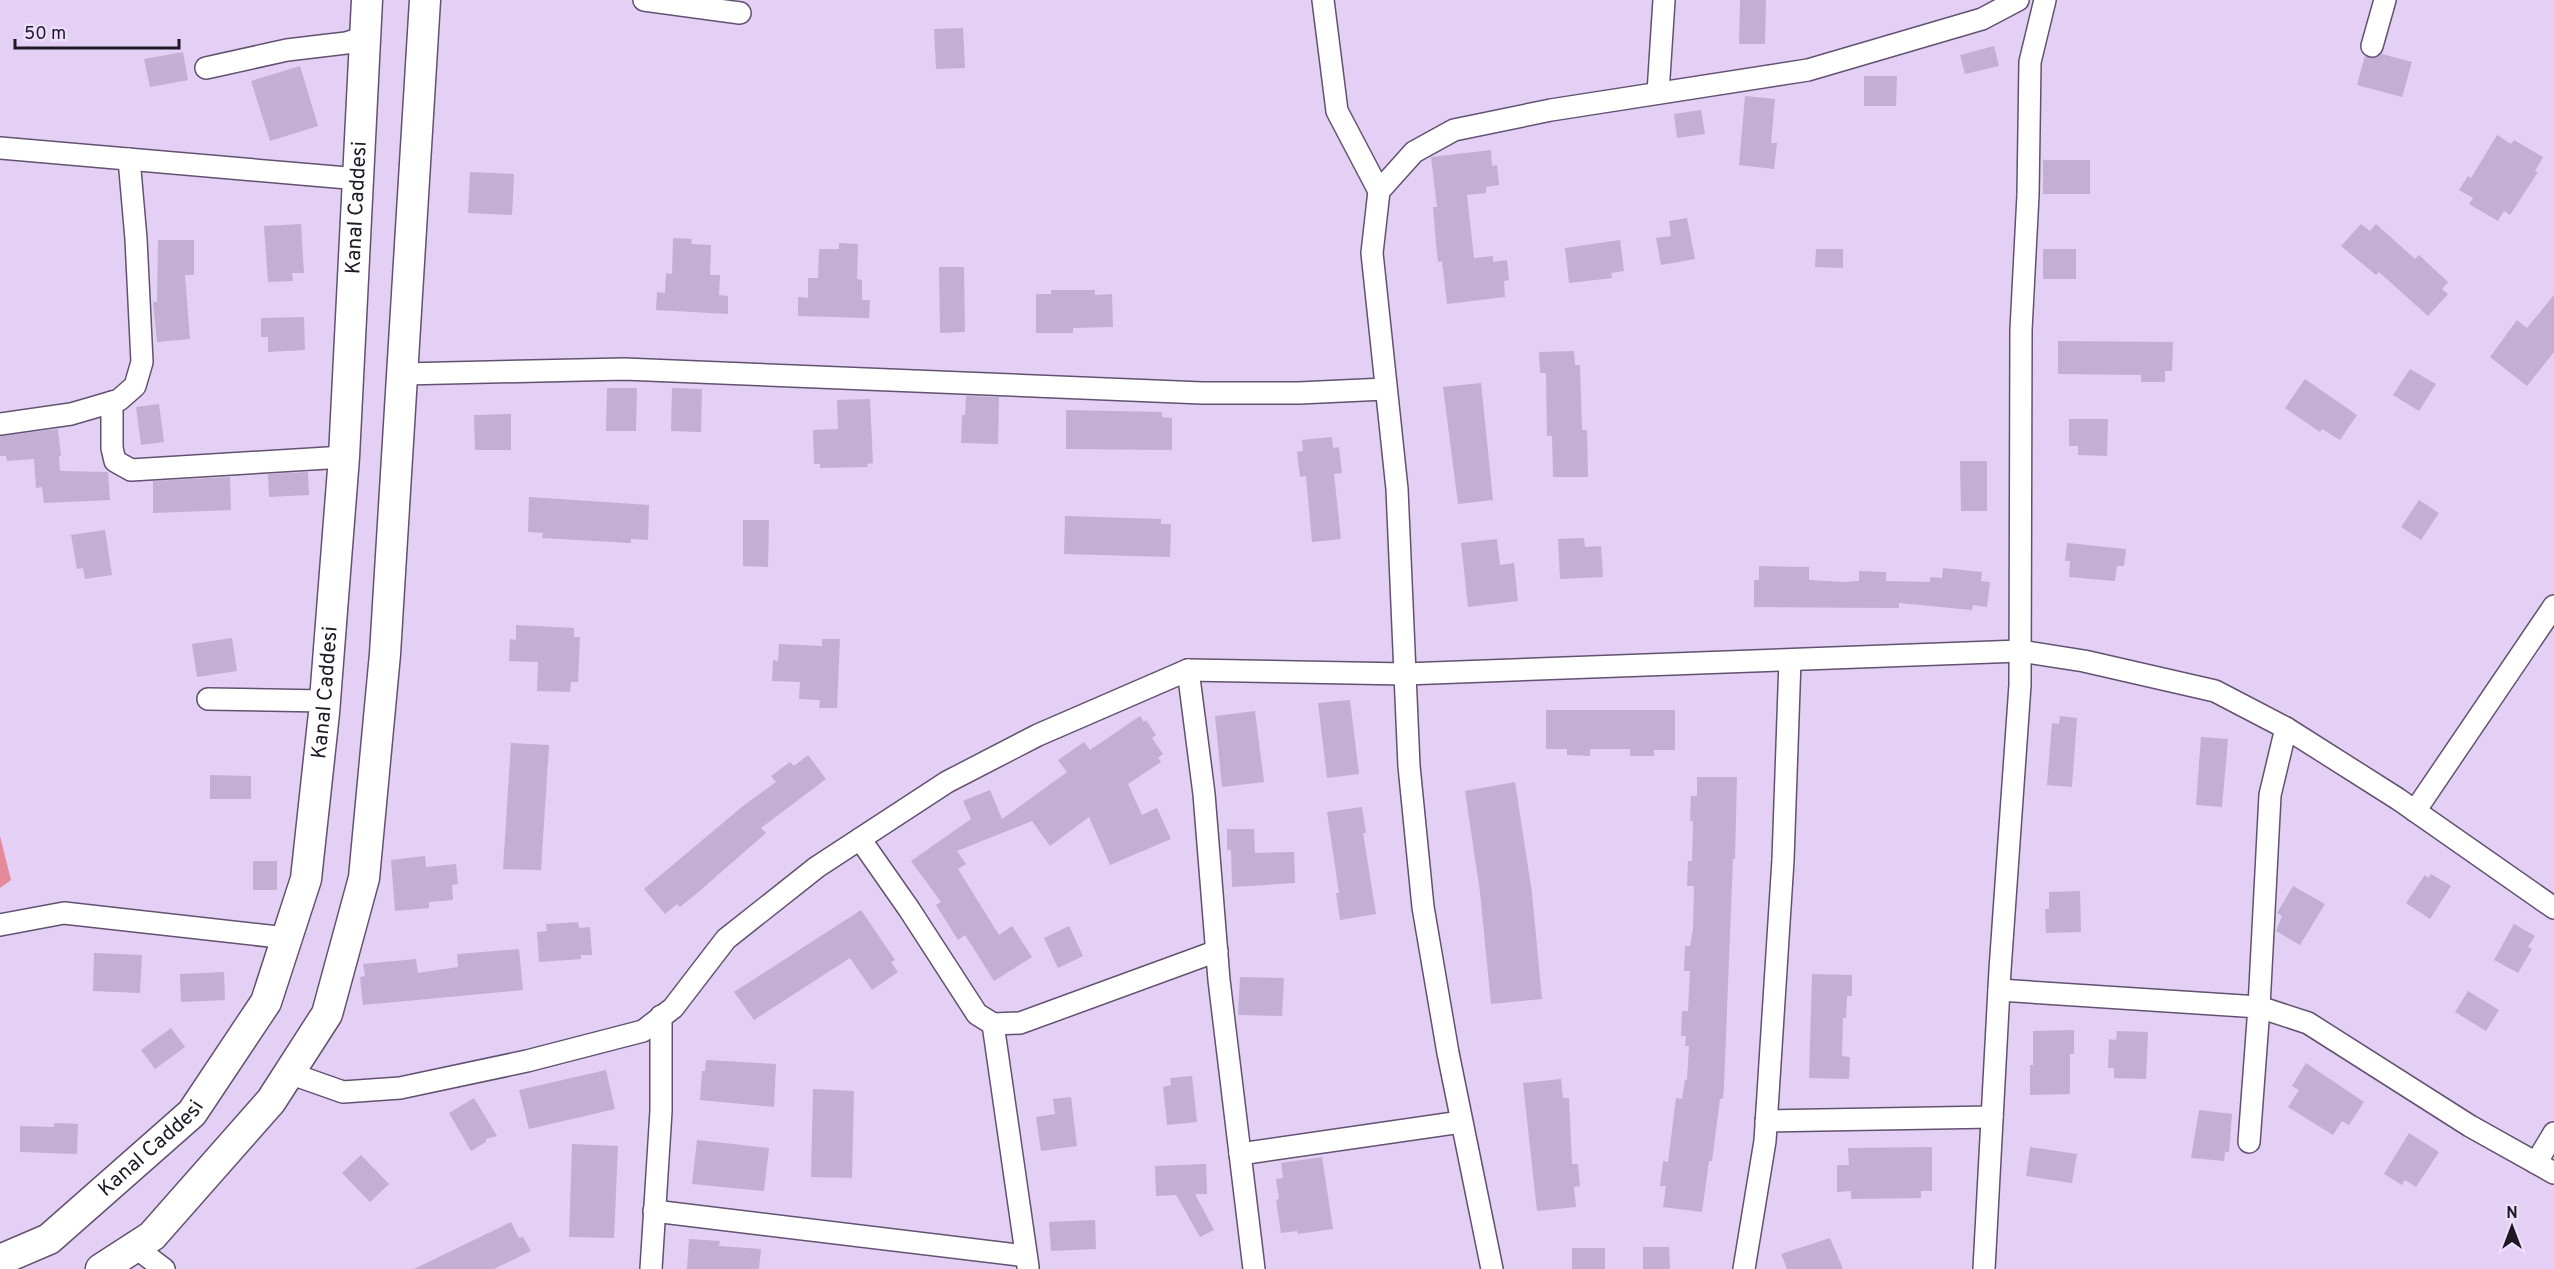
<svg xmlns="http://www.w3.org/2000/svg" width="2554" height="1269" viewBox="0 0 2554 1269" font-family="Overpass,sans-serif">
<style>
.green{fill:#e6899a}
.building{fill:#c2afd3}
.lines{fill:none;stroke-linecap:round;stroke-linejoin:round}
.minor-casing{stroke:#625170;stroke-width:24}
.secondary-casing{stroke:#625170;stroke-width:33}
.minor{stroke:#fff;stroke-width:21}
.secondary{stroke:#fff;stroke-width:30}
.labels{text-anchor:middle;dominant-baseline:central;stroke-width:4.5;stroke-linejoin:round;paint-order:stroke}
.street-label{font-size:21px;fill:#1f1825;stroke:#eedffc}
</style>
<rect width="100%" height="100%" fill="#e3d0f4"/>
<!-- green -->
<polygon class="green" points="0,836 11,880 0,888"/>
<!-- building -->
<g class="building">
<polygon points="1740,0 1766,0 1765,44 1739,44"/>
<polygon points="963,28 965,68 936,69 934,29"/>
<polygon points="1994,46 1999,66 1965,74 1960,55"/>
<polygon points="183,52 188,80 150,87 144,59"/>
<polygon points="2382,54 2412,62 2402,97 2357,85 2365,56 2375,58"/>
<polygon points="300,66 318,126 270,141 251,81"/>
<polygon points="1864,76 1897,76 1896,106 1864,106"/>
<polygon points="1745,96 1775,99 1771,143 1777,143 1774,169 1739,165"/>
<polygon points="1701,110 1705,134 1677,138 1674,114"/>
<polygon points="2497,135 2511,144 2514,140 2543,157 2535,171 2538,172 2510,215 2504,211 2498,221 2469,204 2473,198 2459,190 2468,176 2471,178"/>
<polygon points="1491,150 1492,166 1497,165 1499,185 1486,187 1486,193 1467,195 1474,258 1493,256 1493,262 1507,260 1509,280 1504,281 1505,297 1447,304 1442,261 1438,262 1436,243 1433,207 1437,207 1431,157"/>
<rect x="2043" y="160" width="47" height="34"/>
<polygon points="470,172 514,174 512,215 468,213"/>
<polygon points="1687,218 1695,259 1661,265 1656,238 1671,236 1669,221"/>
<polygon points="301,224 304,273 292,273 293,281 268,282 264,226"/>
<polygon points="2361,224 2370,231 2376,224 2415,259 2419,255 2448,282 2442,289 2448,294 2428,316 2379,272 2376,275 2341,246"/>
<polygon points="673,238 692,239 691,244 711,245 710,275 720,275 719,295 728,296 728,314 656,310 657,292 665,293 666,273 672,274"/>
<polygon points="158,240 194,240 194,275 185,275 190,339 157,342 153,302 157,302"/>
<polygon points="1620,240 1624,271 1611,273 1612,278 1569,283 1565,248"/>
<polygon points="839,243 858,244 857,279 862,280 862,300 870,300 869,318 798,316 798,297 808,298 808,278 818,278 819,249 839,249"/>
<polygon points="1816,249 1843,249 1843,268 1815,267"/>
<rect x="2043" y="249" width="33" height="30"/>
<polygon points="939,267 964,267 965,332 940,333"/>
<polygon points="1051,290 1095,290 1095,295 1112,294 1113,327 1073,328 1073,333 1036,333 1036,294 1051,294"/>
<polygon points="2554,295 2554,352 2527,386 2490,357 2517,320 2527,328"/>
<polygon points="304,317 305,350 268,352 268,337 261,337 261,318"/>
<polygon points="2058,341 2173,342 2172,371 2165,371 2165,382 2141,382 2141,375 2058,374"/>
<polygon points="1574,351 1575,365 1580,365 1582,430 1587,430 1588,477 1553,477 1552,436 1547,436 1546,373 1540,373 1539,352"/>
<polygon points="2410,369 2436,384 2419,411 2393,395"/>
<polygon points="2305,379 2357,415 2340,440 2322,429 2320,432 2285,408"/>
<polygon points="1481,383 1493,500 1458,504 1443,387"/>
<polygon points="607,388 637,388 636,431 606,431"/>
<polygon points="672,388 702,389 701,432 671,431"/>
<polygon points="966,396 999,397 998,444 961,443 962,415 965,415"/>
<polygon points="870,399 873,463 867,464 868,467 820,468 820,464 814,464 813,430 838,429 837,400"/>
<polygon points="159,404 164,442 141,445 136,407"/>
<polygon points="1066,410 1162,412 1162,417 1172,418 1172,450 1066,449"/>
<polygon points="511,414 511,450 475,450 474,415"/>
<polygon points="2069,419 2108,419 2107,456 2078,455 2078,446 2069,446"/>
<polygon points="58,429 61,456 59,456 60,471 108,472 110,500 44,503 42,487 36,488 34,459 7,461 6,456 0,456 0,436"/>
<polygon points="1332,437 1333,448 1339,447 1342,473 1334,474 1341,539 1312,542 1306,476 1300,477 1297,452 1303,451 1302,440"/>
<polygon points="1960,461 1987,461 1987,511 1961,511"/>
<polygon points="308,472 309,495 269,497 268,474"/>
<polygon points="230,477 231,510 153,513 153,481"/>
<polygon points="529,497 649,505 648,540 631,539 631,543 542,538 543,533 528,532"/>
<polygon points="2419,500 2439,513 2421,540 2401,527"/>
<polygon points="1065,516 1161,519 1161,524 1171,524 1170,557 1064,554"/>
<polygon points="743,520 769,520 768,567 743,566"/>
<polygon points="105,530 112,575 85,579 83,568 77,569 71,535"/>
<polygon points="1584,538 1585,547 1601,546 1603,577 1560,579 1558,539"/>
<polygon points="1497,539 1500,565 1514,563 1518,601 1468,607 1461,543"/>
<polygon points="2067,543 2126,549 2124,566 2117,566 2115,581 2069,577 2070,561 2065,561"/>
<polygon points="1759,566 1809,567 1809,580 1845,582 1859,581 1859,571 1886,572 1886,581 1930,582 1930,577 1942,578 1943,568 1982,572 1981,581 1990,582 1987,607 1973,605 1972,610 1899,603 1899,608 1754,607 1754,580 1759,580"/>
<polygon points="516,625 574,628 574,637 580,637 578,682 571,682 570,692 537,691 538,662 509,661 510,639 516,640"/>
<polygon points="232,638 237,671 197,677 192,644"/>
<polygon points="822,639 840,639 837,708 819,708 820,700 799,699 800,682 772,681 773,660 778,661 779,644 822,646"/>
<polygon points="1350,700 1359,774 1327,778 1318,703"/>
<polygon points="1546,710 1675,710 1675,750 1654,750 1654,756 1630,756 1630,749 1590,749 1590,756 1567,755 1567,749 1546,749"/>
<polygon points="1255,711 1264,782 1222,787 1215,716"/>
<polygon points="1140,716 1144,722 1146,720 1156,735 1152,738 1163,754 1158,758 1161,762 1128,784 1142,815 1157,808 1171,839 1110,865 1089,817 1050,846 1032,821 957,851 966,864 958,869 999,935 1012,926 1032,957 994,981 965,935 958,940 936,905 941,902 911,861 971,819 963,801 990,790 1002,819 1067,772 1058,760 1084,742 1090,750"/>
<polygon points="2060,716 2077,718 2072,787 2047,785 2052,723 2059,724"/>
<polygon points="2201,737 2228,739 2222,807 2196,805"/>
<polygon points="511,743 549,745 541,870 503,869"/>
<polygon points="808,755 826,779 761,828 766,833 696,894 680,907 677,904 665,914 644,889 743,806 776,782 771,776 790,762 794,766"/>
<polygon points="210,775 251,776 251,799 210,799"/>
<polygon points="1697,777 1737,777 1735,859 1733,859 1724,1085 1723,1099 1720,1099 1712,1161 1709,1161 1702,1212 1663,1207 1666,1186 1660,1186 1663,1161 1668,1162 1676,1098 1682,1099 1685,1080 1687,1080 1689,1046 1685,1046 1686,1036 1681,1036 1682,1011 1688,1011 1690,971 1684,971 1685,946 1690,946 1693,929 1694,886 1687,886 1688,861 1692,861 1693,821 1690,821 1691,796 1697,796"/>
<polygon points="1515,782 1532,893 1542,999 1491,1004 1480,892 1465,791"/>
<polygon points="1362,807 1366,833 1363,833 1376,914 1340,920 1336,893 1339,893 1327,812"/>
<polygon points="1227,829 1254,829 1255,853 1294,852 1295,883 1232,887 1231,850 1227,850"/>
<polygon points="425,856 426,867 456,864 458,884 452,885 453,900 429,902 429,908 395,911 391,860"/>
<rect x="253" y="861" width="24" height="29"/>
<polygon points="2431,874 2451,886 2430,919 2406,903 2425,875 2428,878"/>
<polygon points="2293,886 2325,904 2300,945 2276,931 2282,916 2277,913"/>
<polygon points="2080,891 2081,932 2046,933 2045,909 2049,909 2049,892"/>
<polygon points="861,910 895,960 891,962 898,972 872,990 850,958 754,1020 734,992"/>
<polygon points="578,922 579,928 590,927 592,955 581,955 581,959 539,962 537,932 547,931 546,924"/>
<polygon points="2514,924 2535,936 2528,947 2532,949 2518,973 2494,960"/>
<polygon points="1069,926 1083,956 1058,968 1044,938"/>
<polygon points="519,949 523,990 363,1005 360,977 365,976 363,964 416,959 418,973 458,967 457,954"/>
<polygon points="94,953 142,955 140,993 93,991"/>
<polygon points="224,972 225,1000 181,1002 180,974"/>
<polygon points="1812,974 1852,975 1852,996 1847,996 1846,1018 1843,1018 1842,1056 1850,1057 1849,1079 1809,1078"/>
<polygon points="1240,977 1284,978 1282,1016 1238,1015"/>
<polygon points="2468,991 2499,1010 2486,1031 2455,1012"/>
<polygon points="171,1028 185,1047 155,1069 141,1050"/>
<polygon points="2074,1030 2074,1054 2070,1054 2070,1094 2030,1095 2030,1065 2033,1065 2033,1031"/>
<polygon points="2117,1031 2148,1032 2146,1079 2114,1078 2114,1068 2108,1068 2109,1039 2116,1040"/>
<polygon points="706,1060 776,1064 774,1107 700,1100 702,1071 705,1071"/>
<polygon points="2306,1063 2364,1102 2349,1125 2342,1121 2333,1135 2288,1107 2299,1090 2292,1086"/>
<polygon points="606,1070 615,1109 529,1129 519,1090"/>
<polygon points="1192,1076 1197,1122 1167,1125 1163,1087 1171,1085 1170,1078"/>
<polygon points="1561,1079 1563,1098 1569,1098 1572,1164 1578,1164 1580,1186 1574,1187 1576,1207 1537,1211 1523,1083"/>
<polygon points="813,1089 854,1091 852,1178 811,1177"/>
<polygon points="1071,1097 1077,1146 1041,1151 1036,1117 1055,1114 1053,1099"/>
<polygon points="474,1098 497,1136 486,1139 486,1142 471,1151 449,1113"/>
<polygon points="2199,1110 2232,1114 2229,1152 2225,1152 2224,1161 2191,1158"/>
<polygon points="54,1123 78,1124 77,1154 20,1152 20,1126 54,1127"/>
<polygon points="2409,1133 2439,1152 2416,1187 2405,1180 2402,1185 2384,1174"/>
<polygon points="697,1140 769,1148 764,1191 692,1184"/>
<polygon points="572,1144 618,1146 614,1238 569,1237"/>
<polygon points="1932,1147 1932,1191 1921,1191 1921,1198 1851,1199 1851,1191 1837,1192 1837,1165 1849,1165 1848,1148"/>
<polygon points="2030,1147 2077,1154 2072,1183 2026,1176"/>
<polygon points="361,1155 389,1184 370,1202 342,1173"/>
<polygon points="1322,1157 1333,1229 1298,1234 1297,1231 1281,1233 1276,1200 1279,1199 1276,1179 1283,1178 1281,1163"/>
<polygon points="1206,1164 1207,1194 1195,1194 1214,1230 1200,1237 1176,1195 1156,1196 1155,1166"/>
<polygon points="1095,1220 1096,1249 1051,1251 1049,1222"/>
<polygon points="511,1222 519,1238 523,1237 531,1251 494,1269 414,1269"/>
<polygon points="1830,1238 1843,1269 1787,1269 1781,1254"/>
<polygon points="689,1239 720,1241 719,1246 761,1249 759,1269 687,1269"/>
<polygon points="1643,1247 1669,1247 1670,1269 1643,1269"/>
<rect x="1572" y="1248" width="33" height="21"/>
</g>
<g class="lines">
<!-- minor casing -->
<g class="minor-casing">
<g id="minor">
<polyline points="644,0 740,13"/>
<polyline points="1323,0 1337,111 1379,191"/>
<polyline points="2372,46 2385,0"/>
<polyline points="206,68 287,50 346,43 365,37"/>
<polyline points="1658,93 1664,0"/>
<polyline points="0,148 359,179"/>
<polyline points="403,374 624,369 1202,393 1299,393 1385,389"/>
<polyline points="112,402 112,448 115,461 131,470 344,457"/>
<polyline points="0,424 71,414 119,400 135,386 142,362 136,239 129,159"/>
<polyline points="1188,670 1204,794 1219,980 1254,1269"/>
<polyline points="208,699 325,701"/>
<polyline points="2286,728 2270,795 2259,1007 2308,1023 2470,1126 2554,1173"/>
<polyline points="2415,811 2554,606"/>
<polyline points="860,839 909,909 977,1014 993,1024 1020,1023 1217,951"/>
<polyline points="0,925 64,913 287,938"/>
<polyline points="1999,990 2259,1007 2249,1142"/>
<polyline points="993,1024 1028,1267"/>
<polyline points="289,1073 343,1092 400,1088 527,1061 643,1031 673,1008 726,939 817,867 947,782 1038,735 1188,670 1405,674 2020,651 2084,661 2215,691 2286,728 2398,799 2554,908"/>
<polyline points="1766,1121 1992,1117"/>
<polyline points="1240,1154 1461,1122"/>
<polyline points="2536,1163 2554,1133"/>
<polyline points="654,1211 1026,1256"/>
<polyline points="135,1247 164,1269"/>
<polyline points="651,1269 661,1111 661,1016"/>
<polyline points="1492,1269 1448,1053 1423,907 1409,766 1397,489 1372,253 1379,191 1414,152 1454,130 1551,110 1808,70 1982,19 2018,0"/>
<polyline points="1744,1269 1765,1141 1783,860 1790,660"/>
<polyline points="1984,1269 2000,970 2020,685 2021,330 2028,195 2030,62 2045,0"/>
</g>
</g>
<!-- secondary casing -->
<g class="secondary-casing">
<g id="secondary">
<path id="s1" d="M0 1260 49 1239 192 1113 266 1002 306 879 324 713 344 457 367 0"/>
<polyline points="101,1269 152,1236 271,1101 327,1014 364,878 385,654 425,0"/>
</g>
</g>
<!-- minor -->
<use href="#minor" class="minor"/>
<!-- secondary -->
<use href="#secondary" class="secondary"/>
</g>
<g class="labels">
<!-- street labels -->
<g class="street-label">
<text stroke="none"><textPath href="#s1" startOffset="1180">Kanal Caddesi</textPath></text>
<text stroke="none"><textPath href="#s1" startOffset="694">Kanal Caddesi</textPath></text>
<text stroke="none"><textPath href="#s1" startOffset="190">Kanal Caddesi</textPath></text>
</g>
</g>
<!-- north arrow -->
<g transform="translate(2512 1227)" stroke="#eedffc" stroke-width="4.5" paint-order="stroke">
<path d="M0-4.5L10 22L0 15L-10 22Z" fill="#1f1825"/>
<text y="-9" font-size="16" font-weight="bold" text-anchor="middle" fill="#1f1825">N</text>
</g>
<!-- scale -->
<path d="M15 39v9h164v-9" fill="none" stroke="#1f1825" stroke-width="3"/>
<text x="24" y="39" font-size="18" fill="#1f1825" stroke="#eedffc" stroke-width="4.5" paint-order="stroke">50 m</text>
</svg>
